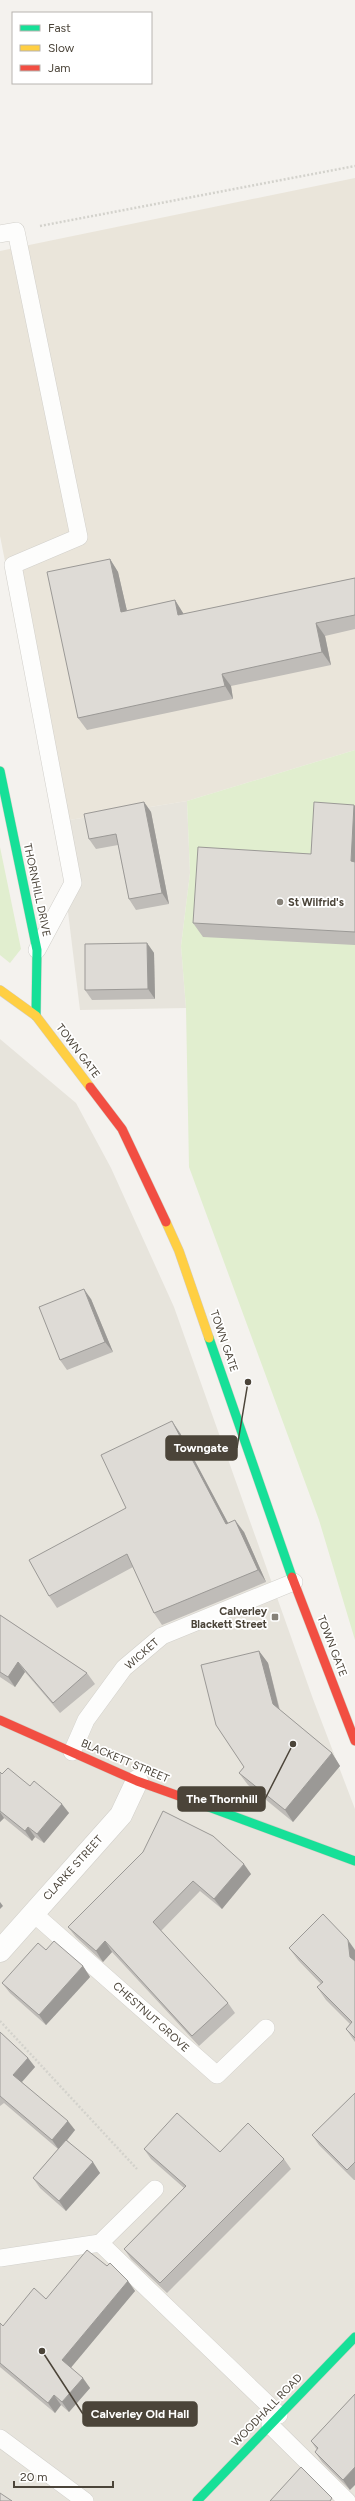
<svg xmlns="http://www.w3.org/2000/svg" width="355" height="2501" viewBox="0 0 355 2501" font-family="Figtree,sans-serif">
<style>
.residential{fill:#e7e4dc}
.education{fill:#eae5da}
.green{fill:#e1eecf}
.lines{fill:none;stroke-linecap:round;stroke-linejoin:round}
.lane-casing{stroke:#d2d0cb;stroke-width:18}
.street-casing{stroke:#d2d0cb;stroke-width:23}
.fast-casing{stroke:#d3cfc5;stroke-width:10}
.slow-casing{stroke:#d3cfc5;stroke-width:10}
.jam-casing{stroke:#d3cfc5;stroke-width:10}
.path{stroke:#d3d2cc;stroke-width:2.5;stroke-dasharray:2 2;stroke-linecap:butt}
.lane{stroke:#fdfdfc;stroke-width:17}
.street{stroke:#fdfdfc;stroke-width:22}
.fast{stroke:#16e098;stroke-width:9}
.slow{stroke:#ffcf43;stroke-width:9}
.jam{stroke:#f24e42;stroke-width:9}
.wall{fill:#bfbcb8}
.shaded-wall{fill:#9b9996}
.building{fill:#dedbd6;stroke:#9b9996}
.poi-dot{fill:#868178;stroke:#fff;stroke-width:1.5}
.labels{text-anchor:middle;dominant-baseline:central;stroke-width:3.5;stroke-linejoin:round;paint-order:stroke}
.street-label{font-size:11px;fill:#4b4439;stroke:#fff}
.poi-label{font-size:11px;font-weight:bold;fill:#4b4439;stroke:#fff;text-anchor:start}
.leader{fill:none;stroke:#4b4439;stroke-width:1.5}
.callout-dot{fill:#4b4439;stroke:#fff;stroke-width:1.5}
.callout{fill:#4b4439;stroke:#4b4439;stroke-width:1.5}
.callout-label{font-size:12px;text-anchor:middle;font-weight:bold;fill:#fff}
</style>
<rect width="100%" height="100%" fill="#f4f2ee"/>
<!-- residential -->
<g class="residential">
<polygon points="187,801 190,873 181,946 186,1008 80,1010 57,822"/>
<polygon points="0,1039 76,1103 111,1168 174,1307 313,1699 355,1809 355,2501 0,2501"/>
</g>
<!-- education -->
<polygon class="education" points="355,178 355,750 187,801 57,822 0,536 0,251"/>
<!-- green -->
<g class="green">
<polygon points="355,750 355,1640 319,1520 189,1167 186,1008 181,946 190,873 187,801"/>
<polygon points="0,847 21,949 10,963 0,955"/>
</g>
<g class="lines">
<!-- lane casing -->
<g class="lane-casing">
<g id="lane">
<polyline points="0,234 16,231 79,537 13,565 73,883 37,950"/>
<polyline points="72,1752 86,1720 124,1668 162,1636 294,1582"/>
<polyline points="33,1913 217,2075 266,2028"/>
<polyline points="100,2243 279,2415"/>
<polyline points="0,2258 100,2243 155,2189"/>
<polyline points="270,2425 347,2501"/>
<polyline points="0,2438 85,2501"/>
</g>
</g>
<!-- street casing -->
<g class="street-casing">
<polyline id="street" points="0,1951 121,1815 137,1781"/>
</g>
<!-- fast casing -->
<g class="fast-casing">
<g id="fast">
<polyline points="0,771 37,950 36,1016"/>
<polyline points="209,1338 292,1577"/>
<polyline points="179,1796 355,1861"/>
<polyline points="197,2501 355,2337"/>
</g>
</g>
<!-- slow casing -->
<g class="slow-casing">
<g id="slow">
<polyline points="0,990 36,1016 90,1087"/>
<polyline points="166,1222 179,1251 209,1338"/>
</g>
</g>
<!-- jam casing -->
<g class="jam-casing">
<g id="jam">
<polyline points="90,1087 122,1129 166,1222"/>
<polyline points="292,1577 355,1741"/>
<polyline points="0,1720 137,1781 179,1796"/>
</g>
</g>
<!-- path -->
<g class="path">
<polyline points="40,226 355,166"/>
<polyline points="0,2021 137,2169"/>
</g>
<!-- lane -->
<use href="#lane" class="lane"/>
<!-- street -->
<use href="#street" class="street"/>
<!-- fast -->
<use href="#fast" class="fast"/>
<!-- slow -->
<use href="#slow" class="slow"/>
<!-- jam -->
<use href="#jam" class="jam"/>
</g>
<!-- wall -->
<g class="wall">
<polygon points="110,559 118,572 127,611 175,600 183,613 184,614 355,578 355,629 325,636 331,665 231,686 233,699 87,730 78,718"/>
<polygon points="144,802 151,812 169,904 136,910 129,899 118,845 96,849 89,839"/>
<polygon points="355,806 355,945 203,937 193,923 311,854"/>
<polygon points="147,943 154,953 155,999 92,1000 85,990"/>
<polygon points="91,1299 113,1352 67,1370 60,1360"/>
<polygon points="180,1433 228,1523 244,1532 266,1582 162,1625 154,1613 133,1567 57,1608 49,1596 126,1508"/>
<polygon points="0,1615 87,1673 95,1684 60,1713 25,1672 15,1687 0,1677"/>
<polygon points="259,1651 268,1663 280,1710 332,1753 340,1766 293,1822 248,1785 239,1773 244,1767"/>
<polygon points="0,1772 2,1774 30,1786 69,1813 44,1843 35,1837 32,1841 4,1818 0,1822"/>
<polygon points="143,1852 251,1874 222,1909 200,1891 161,1931 228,2003 235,2013 199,2046 112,1952 103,1962 76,1937 68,1927"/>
<polygon points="289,1948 355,1950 355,2042 346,2029 350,2024 326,2000 317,1987 321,1984 298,1960"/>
<polygon points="46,1950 83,1966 90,1977 46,2025 10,1993 2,1983"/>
<polygon points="0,2032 28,2058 35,2067 22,2082 75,2130 67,2140 100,2173 66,2211 40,2188 33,2178 58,2149 4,2103 0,2106"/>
<polygon points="355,2093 355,2180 354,2180 319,2145 312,2135"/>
<polygon points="144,2149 220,2152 284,2159 291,2169 167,2293 131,2259 124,2249 184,2188 151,2159"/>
<polygon points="107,2266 128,2281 135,2291 71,2367 90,2388 69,2412 61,2405 55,2413 0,2367 0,2323 3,2326 46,2299"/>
<polygon points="355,2394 350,2490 322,2462 315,2452 317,2450 311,2441"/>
</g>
<!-- shaded-wall -->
<g class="shaded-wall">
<polygon points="110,559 118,572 130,624 121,612"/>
<polygon points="175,600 183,613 187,628 178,615"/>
<polygon points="316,623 325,636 331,665 322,652"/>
<polygon points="222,674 231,686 233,699 225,686"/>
<polygon points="144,802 151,812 169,904 162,893"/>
<polygon points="354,805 355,806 355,867 351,861"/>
<polygon points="147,943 154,953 155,999 148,989"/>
<polygon points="84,1289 91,1299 113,1352 105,1342"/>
<polygon points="172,1421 180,1433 235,1536 226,1524"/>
<polygon points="235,1520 244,1532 266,1582 258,1570"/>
<polygon points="259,1651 268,1663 281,1717 273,1704"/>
<polygon points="18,1662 25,1672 15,1687 8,1677"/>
<polygon points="332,1753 340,1766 293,1822 285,1810"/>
<polygon points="62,1804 69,1813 44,1843 37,1834"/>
<polygon points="0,1812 4,1818 0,1822"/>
<polygon points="28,1827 35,1837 32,1841 25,1831"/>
<polygon points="244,1864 251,1874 222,1909 214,1899"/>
<polygon points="0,1902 3,1906 0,1909"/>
<polygon points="348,1940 355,1950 355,1963 350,1957"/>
<polygon points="105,1941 112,1952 103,1962 96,1951"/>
<polygon points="83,1966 90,1977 46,2025 39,2015"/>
<polygon points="28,2058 35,2067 20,2084 13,2075"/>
<polygon points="68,2121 75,2130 59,2150 52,2140"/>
<polygon points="93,2162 100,2173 66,2211 59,2201"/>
<polygon points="128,2281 135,2291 69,2370 62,2360"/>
<polygon points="83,2378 90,2388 69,2412 62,2402"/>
<polygon points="54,2395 61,2405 55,2413 48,2403"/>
<polygon points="355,2467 355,2485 350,2490 343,2480"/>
</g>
<!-- building -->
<g class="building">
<polygon points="110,559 121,612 175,600 178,615 355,578 355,615 316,623 322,652 222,674 225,686 78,718 47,572"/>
<polygon points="144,802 162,893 129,899 116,834 89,839 84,814"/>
<polygon points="314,802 354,805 351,861 355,862 355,932 193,923 198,847 311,854"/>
<polygon points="147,943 148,989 85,990 85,944"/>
<polygon points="84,1289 105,1342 60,1360 39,1307"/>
<polygon points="172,1421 226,1524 235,1520 258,1570 154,1613 127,1554 49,1596 29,1560 126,1508 101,1455"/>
<polygon points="0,1615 87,1673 53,1703 18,1662 8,1677 0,1672"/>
<polygon points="259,1651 273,1704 332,1753 285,1810 239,1773 244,1767 216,1725 201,1665"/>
<polygon points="8,1768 30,1786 34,1781 62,1804 37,1834 28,1827 25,1831 0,1811 0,1772 2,1774"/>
<polygon points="163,1811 213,1836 244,1864 214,1899 193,1881 153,1922 228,2003 192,2036 105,1941 96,1951 68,1927 143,1852"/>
<polygon points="323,1914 348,1940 350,1957 355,1961 355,2038 346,2029 352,2022 317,1987 323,1982 289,1948"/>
<polygon points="54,1941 83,1966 39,2015 2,1983 38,1943 46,1950"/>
<polygon points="0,2032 28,2058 13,2075 68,2121 52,2140 0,2096"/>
<polygon points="355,2093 355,2162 347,2170 312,2135"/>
<polygon points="177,2113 220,2152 248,2123 284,2159 160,2283 124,2249 186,2186 144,2149"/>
<polygon points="66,2140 93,2162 59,2201 33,2178"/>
<polygon points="87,2250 107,2266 110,2263 128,2281 62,2360 83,2378 62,2402 54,2395 48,2403 0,2363 0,2323 3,2326 34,2288 46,2299"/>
<polygon points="355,2394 355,2467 343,2480 315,2452 318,2448 311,2441"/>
<polygon points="301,2467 332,2498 330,2501 270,2501"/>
<polygon points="0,2493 12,2501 0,2501"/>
</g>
<!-- markers -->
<g class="poi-dot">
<circle cx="280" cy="902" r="4"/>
<rect x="271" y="1613" width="8" height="8" rx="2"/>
</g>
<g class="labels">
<!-- street labels -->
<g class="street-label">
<text transform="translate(37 890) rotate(78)">THORNHILL DRIVE</text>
<text transform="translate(78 1051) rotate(53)">TOWN GATE</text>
<text transform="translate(224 1341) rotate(71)">TOWN GATE</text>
<text transform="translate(332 1646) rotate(69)">TOWN GATE</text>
<text transform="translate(142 1654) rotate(-41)">WICKET</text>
<text transform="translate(125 1761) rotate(23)">BLACKETT STREET</text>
<text transform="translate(73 1868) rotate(-48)">CLARKE STREET</text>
<text transform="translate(151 2017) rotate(42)">CHESTNUT GROVE</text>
<text transform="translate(267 2410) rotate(-46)">WOODHALL ROAD</text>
</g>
<!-- poi labels -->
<g class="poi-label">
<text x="288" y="902">St Wilfrid's</text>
<text x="267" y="1611" text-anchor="end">Calverley<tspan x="267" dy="13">Blackett Street</tspan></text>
</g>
</g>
<!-- callouts -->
<path class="leader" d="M248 1382L237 1448M293 1744L265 1799M42 2351L83 2414"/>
<g class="callout-dot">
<circle cx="248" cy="1382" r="4"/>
<circle cx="293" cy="1744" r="4"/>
<circle cx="42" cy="2351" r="4"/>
</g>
<g class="callout">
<rect x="166" y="1436" width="71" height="24" rx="4"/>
<rect x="178" y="1787" width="87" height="24" rx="4"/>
<rect x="83" y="2402" width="114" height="24" rx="4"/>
</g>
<g class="callout-label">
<text x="201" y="1452">Towngate</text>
<text x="222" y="1803">The Thornhill</text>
<text x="140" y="2418">Calverley Old Hall</text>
</g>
<!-- legend -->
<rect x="12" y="12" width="140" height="72" fill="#ffffff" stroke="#b7b4b0"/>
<rect x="20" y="25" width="20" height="6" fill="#16e098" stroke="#b7b4b0"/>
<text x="48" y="32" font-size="12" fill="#4b4439">Fast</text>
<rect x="20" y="45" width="20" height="6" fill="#ffcf43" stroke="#b7b4b0"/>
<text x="48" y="52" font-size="12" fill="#4b4439">Slow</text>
<rect x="20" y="65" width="20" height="6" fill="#f24e42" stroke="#b7b4b0"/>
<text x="48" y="72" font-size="12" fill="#4b4439">Jam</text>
<!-- scale -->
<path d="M14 2481v6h99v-6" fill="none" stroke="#4b4439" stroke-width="2"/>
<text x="20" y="2481" font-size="12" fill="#4b4439" stroke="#ffffff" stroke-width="3" paint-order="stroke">20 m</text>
</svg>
